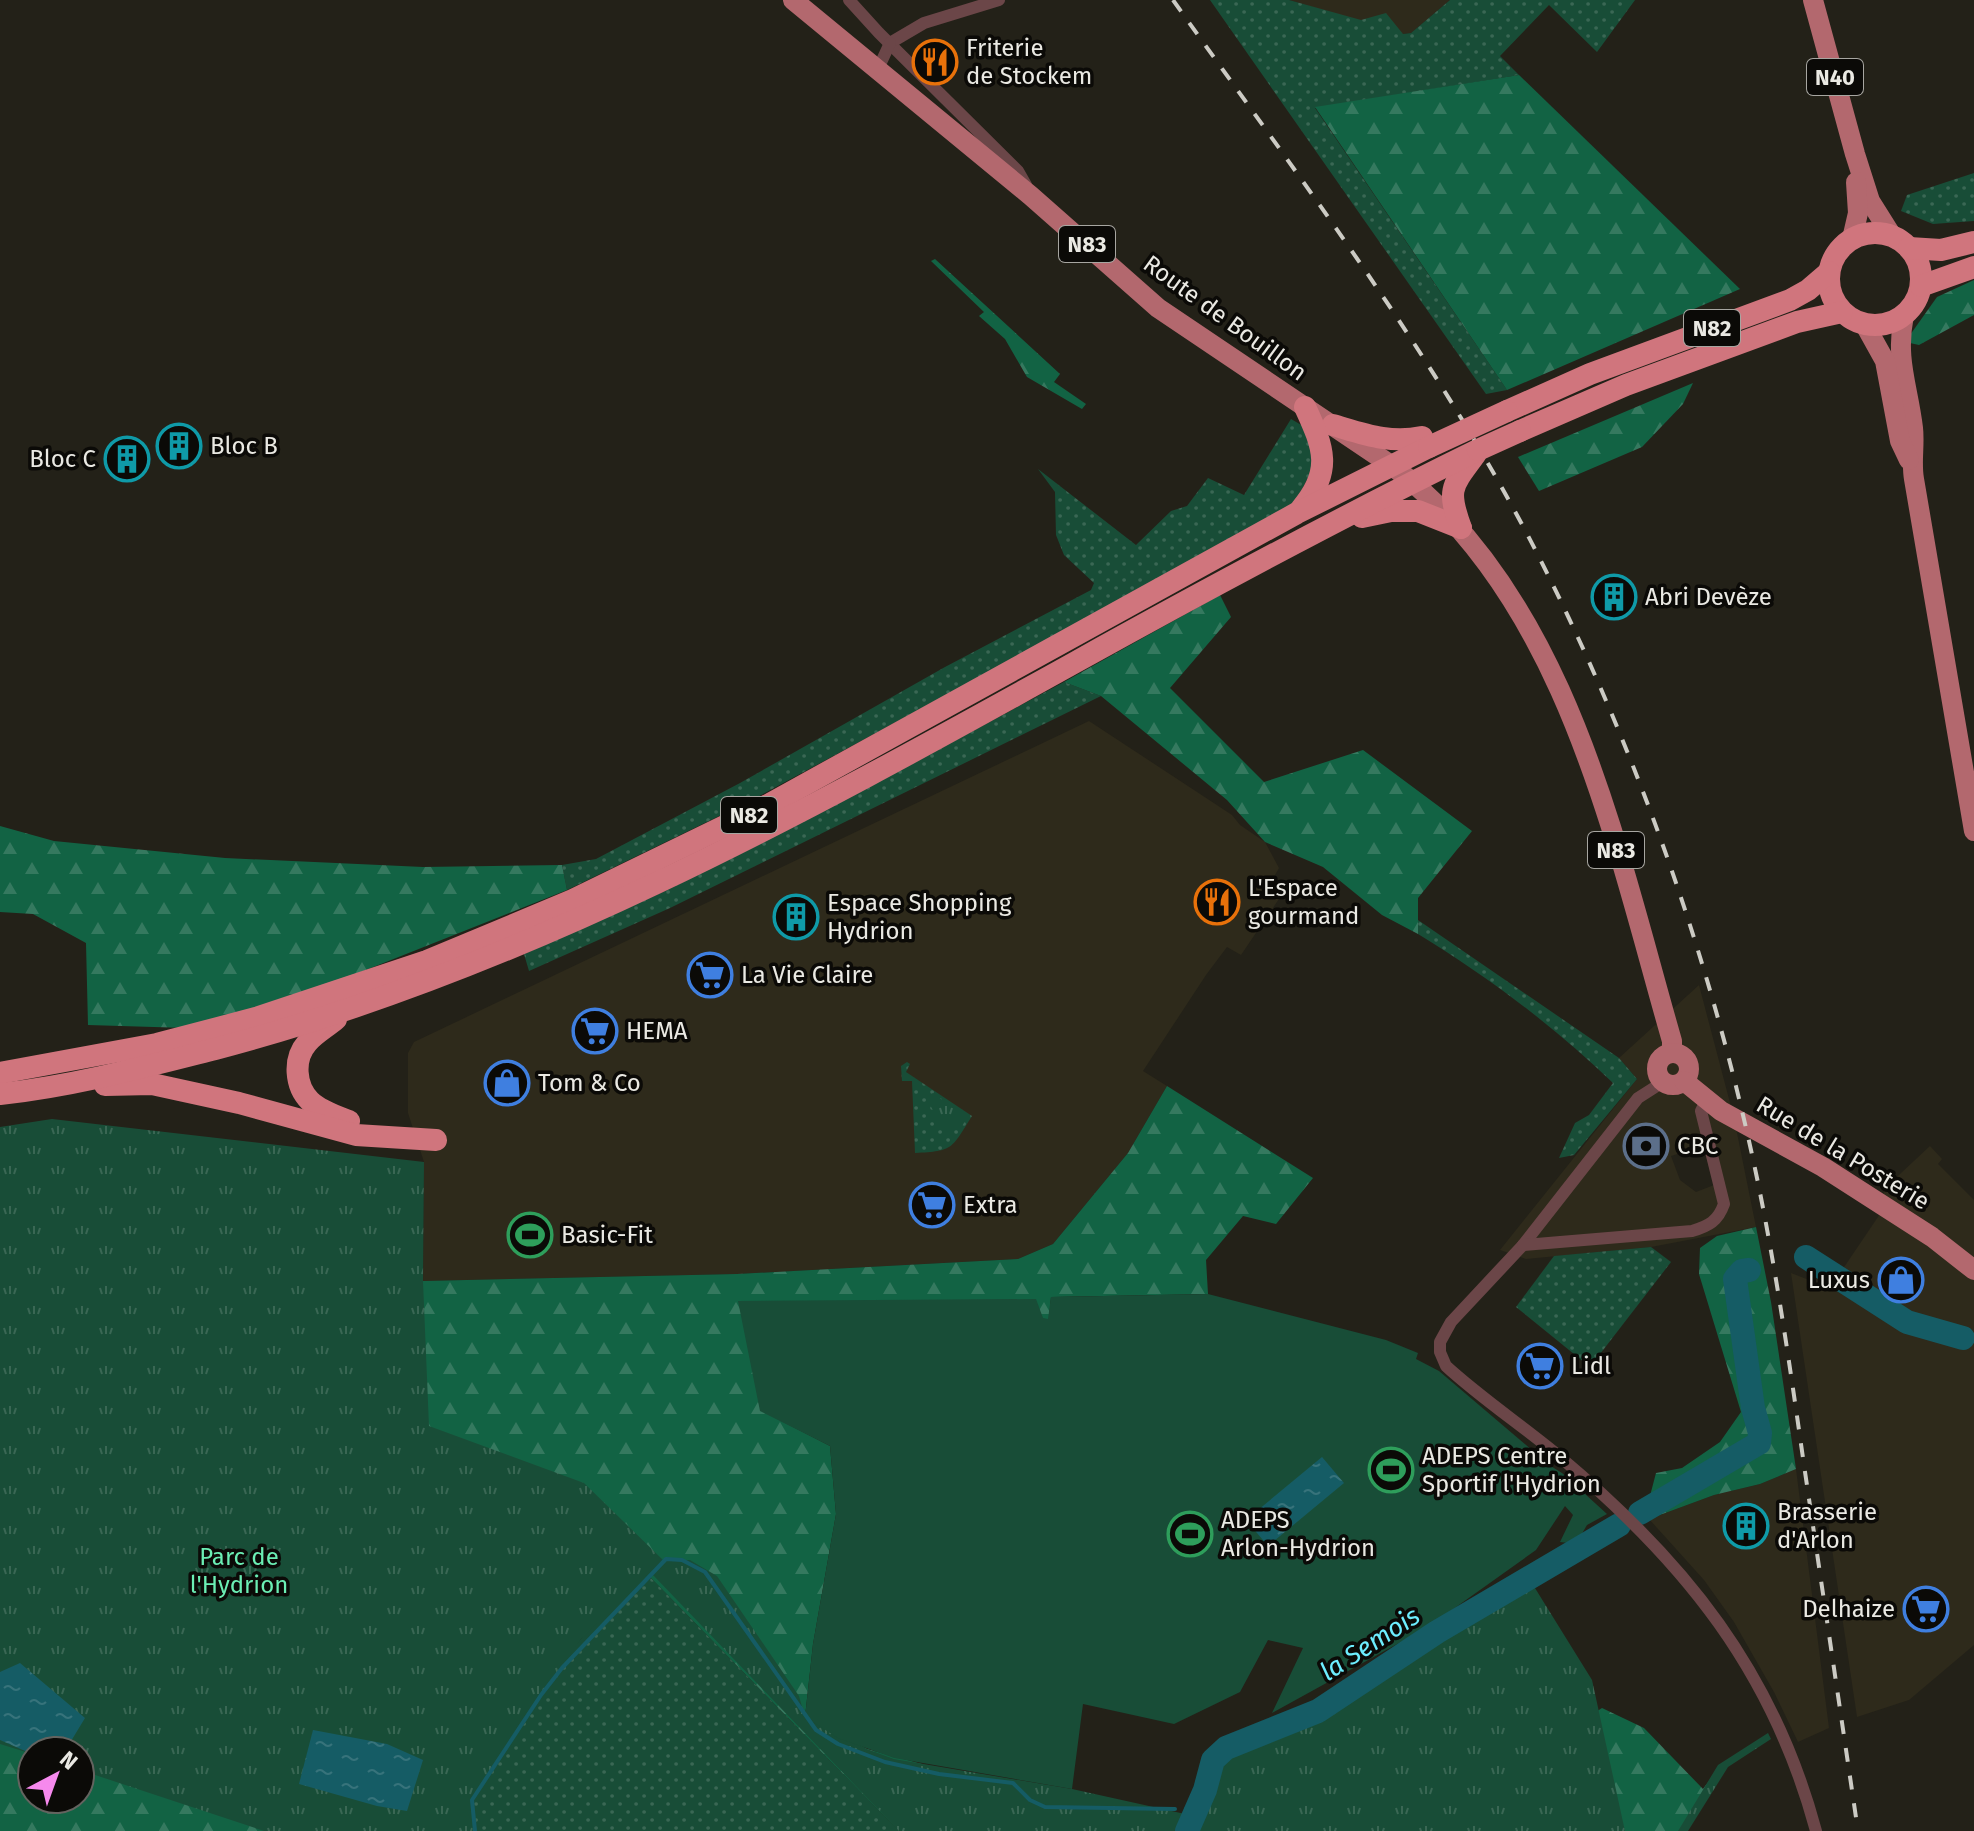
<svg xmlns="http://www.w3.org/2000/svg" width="1974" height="1831" viewBox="0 0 1974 1831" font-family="'Fira Sans',sans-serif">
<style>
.built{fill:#2e2a1b;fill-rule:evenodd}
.grass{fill:url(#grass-dots)}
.forest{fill:url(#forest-firs)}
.park{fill:url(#park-tufts)}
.pitch{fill:#184d37}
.water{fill:url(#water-ripples)}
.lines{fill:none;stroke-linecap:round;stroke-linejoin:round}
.stream{stroke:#155c65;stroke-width:4}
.river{stroke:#155c65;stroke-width:24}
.street{stroke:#6b4648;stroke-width:12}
.primary{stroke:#b3686e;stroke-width:20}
.highway{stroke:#d0757d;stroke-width:22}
.rail{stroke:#cccbc4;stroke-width:4;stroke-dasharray:14 14;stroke-linecap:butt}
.highway-bridge{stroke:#d0757d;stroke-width:22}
.labels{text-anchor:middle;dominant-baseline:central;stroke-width:7;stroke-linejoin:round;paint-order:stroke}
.shield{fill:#0b0a07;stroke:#a7a6a1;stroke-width:2}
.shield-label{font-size:22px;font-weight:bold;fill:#eae9e3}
.poi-label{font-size:24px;fill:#eae9e3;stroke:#0b0a07;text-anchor:start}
.street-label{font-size:24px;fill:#eae9e3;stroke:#0b0a07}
.park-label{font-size:24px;fill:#6beeb4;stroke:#0b0a07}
.water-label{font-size:26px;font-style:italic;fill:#6dedfe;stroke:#0b0a07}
</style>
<defs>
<pattern id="grass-dots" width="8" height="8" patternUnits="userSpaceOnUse" patternTransform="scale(2)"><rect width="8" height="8" fill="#184d37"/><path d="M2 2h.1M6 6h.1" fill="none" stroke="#3a6754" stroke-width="1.8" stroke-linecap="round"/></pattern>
<pattern id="forest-firs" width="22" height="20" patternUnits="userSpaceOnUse" patternTransform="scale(2)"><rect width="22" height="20" fill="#126344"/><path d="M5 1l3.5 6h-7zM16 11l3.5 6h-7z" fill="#35795f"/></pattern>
<pattern id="park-tufts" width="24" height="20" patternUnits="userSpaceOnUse" patternTransform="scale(2)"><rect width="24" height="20" fill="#184d37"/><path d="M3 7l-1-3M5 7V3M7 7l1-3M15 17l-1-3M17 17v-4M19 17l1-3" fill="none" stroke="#3a6754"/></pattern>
<pattern id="water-ripples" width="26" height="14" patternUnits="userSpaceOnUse" patternTransform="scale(2)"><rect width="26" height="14" fill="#155c65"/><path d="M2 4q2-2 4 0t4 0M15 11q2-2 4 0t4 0" fill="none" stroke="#37737b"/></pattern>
</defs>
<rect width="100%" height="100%" fill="#232118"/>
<!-- built -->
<g class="built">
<polygon points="1289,0 1450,0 1411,33 1403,34"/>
<polygon points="1089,721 1232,815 1240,825 1265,842 1279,868 1270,884 1283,893 1241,955 1227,947 1206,975 1143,1071 1167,1086 1128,1153 1053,1244 1018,1259 737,1274 423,1281 424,1162 408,1113 408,1053 414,1042"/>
<path d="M1699 985 1734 1118 1756 1227 1651 1247 1526 1259 1500 1250 1637 1079 1619 1058ZM1703 1146 1714 1185 1696 1192 1680 1180 1671 1156Z"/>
<polygon points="1930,1146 1942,1159 1938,1164 1974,1200 1974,1645 1909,1700 1857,1717 1791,1273 1830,1288 1882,1211 1884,1189"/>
<polygon points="1796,1469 1829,1728 1798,1742 1774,1692 1734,1622 1704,1580 1649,1519 1714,1495 1760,1484"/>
</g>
<!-- grass -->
<g class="grass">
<polygon points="1210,0 1289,0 1361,20 1386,13 1403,34 1411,33 1450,0 1635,0 1597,52 1549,5 1500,56 1519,75 1315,108 1507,390 1486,394"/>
<polygon points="1974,173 1974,221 1933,224 1901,211 1907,195"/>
<polygon points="1291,419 1303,426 1317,460 1293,507 752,800 567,890 562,865 596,859 740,783 945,667 1091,590 1094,583 1064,555 1056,535 1055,492 1038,469 1136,545 1171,511 1187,506 1208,478 1244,495"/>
<polygon points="1064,682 1101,696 670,908 529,971 524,954 663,892 841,802"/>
<path d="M1418 920 1619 1058 1637 1079 1574 1155 1559 1158 1575 1123 1589 1115 1613 1083C1555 1027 1487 976 1418 934Z"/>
<path d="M907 1062 910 1064 906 1072 972 1116C951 1149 954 1151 915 1153L912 1081H902L901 1066Z"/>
<polygon points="1651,1247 1671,1262 1590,1367 1516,1307 1554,1256"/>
<polygon points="648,1575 899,1831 472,1831 470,1805 483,1768 583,1636"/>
</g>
<!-- forest -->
<g class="forest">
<polygon points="1519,75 1740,289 1507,390 1315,107"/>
<polygon points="935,259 1060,374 1054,382 1086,404 1082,409 1027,377 1005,339 979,316 984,312 931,261"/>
<polygon points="1974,280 1974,315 1919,345 1910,343 1910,335 1937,297"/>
<polygon points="1693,383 1683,404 1642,447 1539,491 1518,457"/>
<polygon points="1220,595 1231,617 1170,688 1264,782 1363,750 1472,831 1418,898 1418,934 1382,915 1323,867 1265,842 1227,800 1101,696 1064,682"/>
<polygon points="0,826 54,841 225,858 423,867 562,865 567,890 323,987 187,1028 88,1025 86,943 33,914 0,912"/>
<polygon points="1167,1086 1313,1178 1276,1224 1243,1216 1206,1260 1208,1294 1051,1297 1049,1319 760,1410 830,1446 836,1514 813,1644 805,1717 867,1749 922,1764 899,1831 648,1575 583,1636 558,1663 483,1768 470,1805 472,1831 0,1831 0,1740 32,1754 32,1799 80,1799 80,1751 0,1393 423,1281 737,1274 1018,1259 1053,1244 1128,1153"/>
<polygon points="1756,1227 1771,1302 1796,1469 1760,1484 1714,1495 1649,1519 1645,1515 1656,1473 1682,1468 1720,1442 1741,1412 1699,1274 1700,1248 1717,1236"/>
<polygon points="1602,1708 1644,1728 1703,1789 1720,1766 1687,1831 1486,1831 1582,1721"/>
</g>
<!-- park -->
<g class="park">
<polygon points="933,1093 967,1118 959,1131 953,1127 949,1132 943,1128 926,1098"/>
<polygon points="52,1119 424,1162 423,1281 429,1426 584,1483 663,1560 690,1560 717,1576 799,1696 805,1717 867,1749 894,1759 1072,1789 1185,1814 1212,1752 1298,1715 1434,1632 1525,1572 1592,1680 1625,1831 899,1831 652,1574 583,1636 470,1805 473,1831 264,1831 80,1770 80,1751 32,1751 32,1754 0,1744 0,1127"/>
<polygon points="1768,1733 1771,1739 1728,1767 1688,1831 1678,1831 1718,1765"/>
</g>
<!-- pitch -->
<polygon class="pitch" points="1208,1294 1386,1340 1418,1353 1416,1359 1439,1371 1533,1451 1531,1454 1562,1473 1607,1514 1587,1525 1576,1544 1560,1542 1573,1515 1565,1506 1536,1550 1428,1627 1272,1713 1303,1648 1268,1640 1240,1692 1174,1724 1083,1704 1072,1789 894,1758 838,1738 805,1717 813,1644 836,1514 830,1446 760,1411 738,1301 1036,1299 1043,1318 1048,1319 1051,1297"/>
<!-- water -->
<g class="water">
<polygon points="1322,1457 1344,1483 1268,1546 1246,1520"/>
<polygon points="20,1663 85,1718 65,1751 32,1751 32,1754 0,1740 0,1672"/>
<polygon points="313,1730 387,1744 423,1760 407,1811 377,1806 299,1784"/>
</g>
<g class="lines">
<!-- stream -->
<g class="stream">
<polyline points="1186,1809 1197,1809"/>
<polyline points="475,1831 472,1800 541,1695 562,1668 666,1559 682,1560 705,1572 816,1730 838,1744 885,1762 939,1774 1013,1783 1030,1800 1045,1807 1175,1809"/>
</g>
<!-- river -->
<g class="river">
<polyline points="1806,1257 1907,1322 1963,1338"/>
<polyline points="1640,1513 1759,1443 1760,1433 1753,1408 1735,1279 1742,1271 1749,1270"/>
<polyline points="1187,1831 1205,1790 1213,1760 1226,1748 1318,1711 1437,1632 1619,1525"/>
</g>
<!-- street -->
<g class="street">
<polyline points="849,0 879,33 1018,171 1026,185"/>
<polyline points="890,43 924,23 999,0"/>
<polyline points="878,69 890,43"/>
<path d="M1663 1082 1638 1098 1523 1245 1451 1322 1440 1342V1352L1446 1366C1482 1399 1523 1426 1560 1457 1685 1562 1773 1671 1816 1831"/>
<path d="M1523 1245 1692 1231C1709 1226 1718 1221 1724 1204L1701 1111 1706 1101"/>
</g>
<!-- primary -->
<g class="primary">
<path d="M793 0 1031 196 1158 308 1391 465C1567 598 1614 840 1672 1041V1053"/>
<polyline points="1813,0 1855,154 1870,201 1892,236"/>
<polyline points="1852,239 1858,213 1856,182"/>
<path d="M1904 315C1895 359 1908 386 1913 428 1915 445 1911 462 1914 479L1974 831"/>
<polyline points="1865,325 1885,361 1900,441 1909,460"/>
<circle cx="1673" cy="1069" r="16"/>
<polyline points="1684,1081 1721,1111 1823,1167 1932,1237 1974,1270"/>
</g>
<!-- highway -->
<g class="highway">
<circle cx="1875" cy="279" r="46"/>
<polyline points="1909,248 1941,250 1974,242"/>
<polyline points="1921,286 1974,267"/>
<polyline points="1507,411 1590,374 1790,300 1808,290 1829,272"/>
<path d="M1333 425C1364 434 1390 444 1422 437"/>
<polyline points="1520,431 1626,385 1797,322 1842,312"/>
<path d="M1301 509C1333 471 1324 448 1305 407"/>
<polyline points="1362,517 1391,511 1418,511 1461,528"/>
<path d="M1461 528C1447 490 1451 487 1475 455"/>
<path d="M336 1019C327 1027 314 1034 307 1043 293 1059 295 1086 310 1101 320 1111 336 1116 349 1121"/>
<polyline points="0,1073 157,1044 256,1018 427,961 573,900 766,806 1297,513 1429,447"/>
<polyline points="105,1085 152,1084 239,1103 356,1135 436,1140"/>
<path d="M0 1094C73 1086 144 1067 215 1049 521 969 800 815 1074 663 1207 589 1341 517 1478 450"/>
</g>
<!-- rail -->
<path class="rail" d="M1173 0C1302 182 1439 360 1540 559 1634 745 1706 947 1751 1150 1774 1254 1789 1360 1804 1465 1822 1587 1840 1709 1858 1831"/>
<!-- highway-bridge -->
<g class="highway-bridge">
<polyline points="1429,447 1507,411"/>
<polyline points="1478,450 1520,431"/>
</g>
</g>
<!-- icons -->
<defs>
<g id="restaurant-ring" transform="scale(2.3)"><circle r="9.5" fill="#0b0a07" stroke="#e8710a" stroke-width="1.5"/><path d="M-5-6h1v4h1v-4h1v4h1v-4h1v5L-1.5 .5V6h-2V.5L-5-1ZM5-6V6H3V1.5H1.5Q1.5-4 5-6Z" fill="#e8710a"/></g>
<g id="building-ring" transform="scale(2.3)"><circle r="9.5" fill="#0b0a07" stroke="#0f9aa8" stroke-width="1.5"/><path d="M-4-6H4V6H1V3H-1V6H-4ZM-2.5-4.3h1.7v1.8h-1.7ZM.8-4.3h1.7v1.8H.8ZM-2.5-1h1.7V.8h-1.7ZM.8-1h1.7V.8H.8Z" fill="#0f9aa8"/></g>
<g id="supermarket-ring" transform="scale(2.3)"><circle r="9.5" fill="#0b0a07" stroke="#3f7fe0" stroke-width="1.5"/><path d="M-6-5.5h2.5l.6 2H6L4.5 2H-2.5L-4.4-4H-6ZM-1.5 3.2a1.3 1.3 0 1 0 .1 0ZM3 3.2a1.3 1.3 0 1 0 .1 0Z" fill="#3f7fe0"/></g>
<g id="shop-ring" transform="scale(2.3)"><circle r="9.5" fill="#0b0a07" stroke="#3f7fe0" stroke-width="1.5"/><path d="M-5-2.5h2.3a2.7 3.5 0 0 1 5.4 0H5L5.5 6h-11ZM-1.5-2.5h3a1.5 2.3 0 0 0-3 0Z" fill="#3f7fe0"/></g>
<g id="bank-ring" transform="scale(2.3)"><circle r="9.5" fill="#0b0a07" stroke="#5c6f8a" stroke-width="1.5"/><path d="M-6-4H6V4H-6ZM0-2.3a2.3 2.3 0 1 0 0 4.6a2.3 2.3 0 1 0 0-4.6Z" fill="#5c6f8a"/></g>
<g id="stadium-ring" transform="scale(2.3)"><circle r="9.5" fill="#0b0a07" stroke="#2e9e5b" stroke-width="1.5"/><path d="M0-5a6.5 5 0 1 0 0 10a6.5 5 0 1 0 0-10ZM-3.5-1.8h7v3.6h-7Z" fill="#2e9e5b"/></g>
</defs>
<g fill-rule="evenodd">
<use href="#restaurant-ring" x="935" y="62"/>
<use href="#building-ring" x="179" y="446"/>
<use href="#building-ring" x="127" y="459"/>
<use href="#building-ring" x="1614" y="597"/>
<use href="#restaurant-ring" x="1217" y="902"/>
<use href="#building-ring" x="796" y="917"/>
<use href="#supermarket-ring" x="710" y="975"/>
<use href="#supermarket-ring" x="595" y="1031"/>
<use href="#shop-ring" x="507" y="1083"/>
<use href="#bank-ring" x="1646" y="1146"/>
<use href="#supermarket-ring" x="932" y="1205"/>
<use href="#stadium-ring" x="530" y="1235"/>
<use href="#shop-ring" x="1901" y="1280"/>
<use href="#supermarket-ring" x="1540" y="1366"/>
<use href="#stadium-ring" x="1391" y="1470"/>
<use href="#building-ring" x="1746" y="1526"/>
<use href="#stadium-ring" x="1190" y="1534"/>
<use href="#supermarket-ring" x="1926" y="1609"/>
</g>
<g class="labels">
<!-- shield labels -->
<g class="shield">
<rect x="1807" y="59" width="56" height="36" rx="6"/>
<rect x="1059" y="226" width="56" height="36" rx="6"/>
<rect x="1684" y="310" width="56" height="36" rx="6"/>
<rect x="721" y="797" width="56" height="36" rx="6"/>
<rect x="1588" y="832" width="56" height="36" rx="6"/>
</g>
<g class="shield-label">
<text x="1835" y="77">N40</text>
<text x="1087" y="244">N83</text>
<text x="1712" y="328">N82</text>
<text x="749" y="815">N82</text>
<text x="1616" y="850">N83</text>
</g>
<!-- poi labels -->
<g class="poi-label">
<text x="966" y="48">Friterie<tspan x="966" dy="28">de Stockem</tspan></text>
<text x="210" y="446">Bloc B</text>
<text x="96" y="459" text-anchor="end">Bloc C</text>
<text x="1645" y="597">Abri Devèze</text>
<text x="1248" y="888">L'Espace<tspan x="1248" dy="28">gourmand</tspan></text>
<text x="827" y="903">Espace Shopping<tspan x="827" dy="28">Hydrion</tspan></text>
<text x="741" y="975">La Vie Claire</text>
<text x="626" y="1031">HEMA</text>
<text x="538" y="1083">Tom &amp; Co</text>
<text x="1677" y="1146">CBC</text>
<text x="963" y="1205">Extra</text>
<text x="561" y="1235">Basic-Fit</text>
<text x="1870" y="1280" text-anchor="end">Luxus</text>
<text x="1571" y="1366">Lidl</text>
<text x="1422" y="1456">ADEPS Centre<tspan x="1422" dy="28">Sportif l'Hydrion</tspan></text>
<text x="1777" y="1512">Brasserie<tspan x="1777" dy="28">d'Arlon</tspan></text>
<text x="1221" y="1520">ADEPS<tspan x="1221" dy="28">Arlon-Hydrion</tspan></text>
<text x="1895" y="1609" text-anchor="end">Delhaize</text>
</g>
<!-- street labels -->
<g class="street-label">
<text transform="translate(1225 318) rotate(36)">Route de Bouillon</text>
<text transform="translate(1843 1153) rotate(31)">Rue de la Posterie</text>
</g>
<!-- park labels -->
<g class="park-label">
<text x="239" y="1557">Parc de<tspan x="239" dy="28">l'Hydrion</tspan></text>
</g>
<!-- water labels -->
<g class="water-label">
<text transform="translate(1370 1644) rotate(-33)">la Semois</text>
</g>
</g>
<!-- north arrow -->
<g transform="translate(56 1775) rotate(41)"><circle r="38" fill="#0b0a07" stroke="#64635f" stroke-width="2"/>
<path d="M0-6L14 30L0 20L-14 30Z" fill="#f689ed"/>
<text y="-12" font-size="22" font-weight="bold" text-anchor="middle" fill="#eae9e3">N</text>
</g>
</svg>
